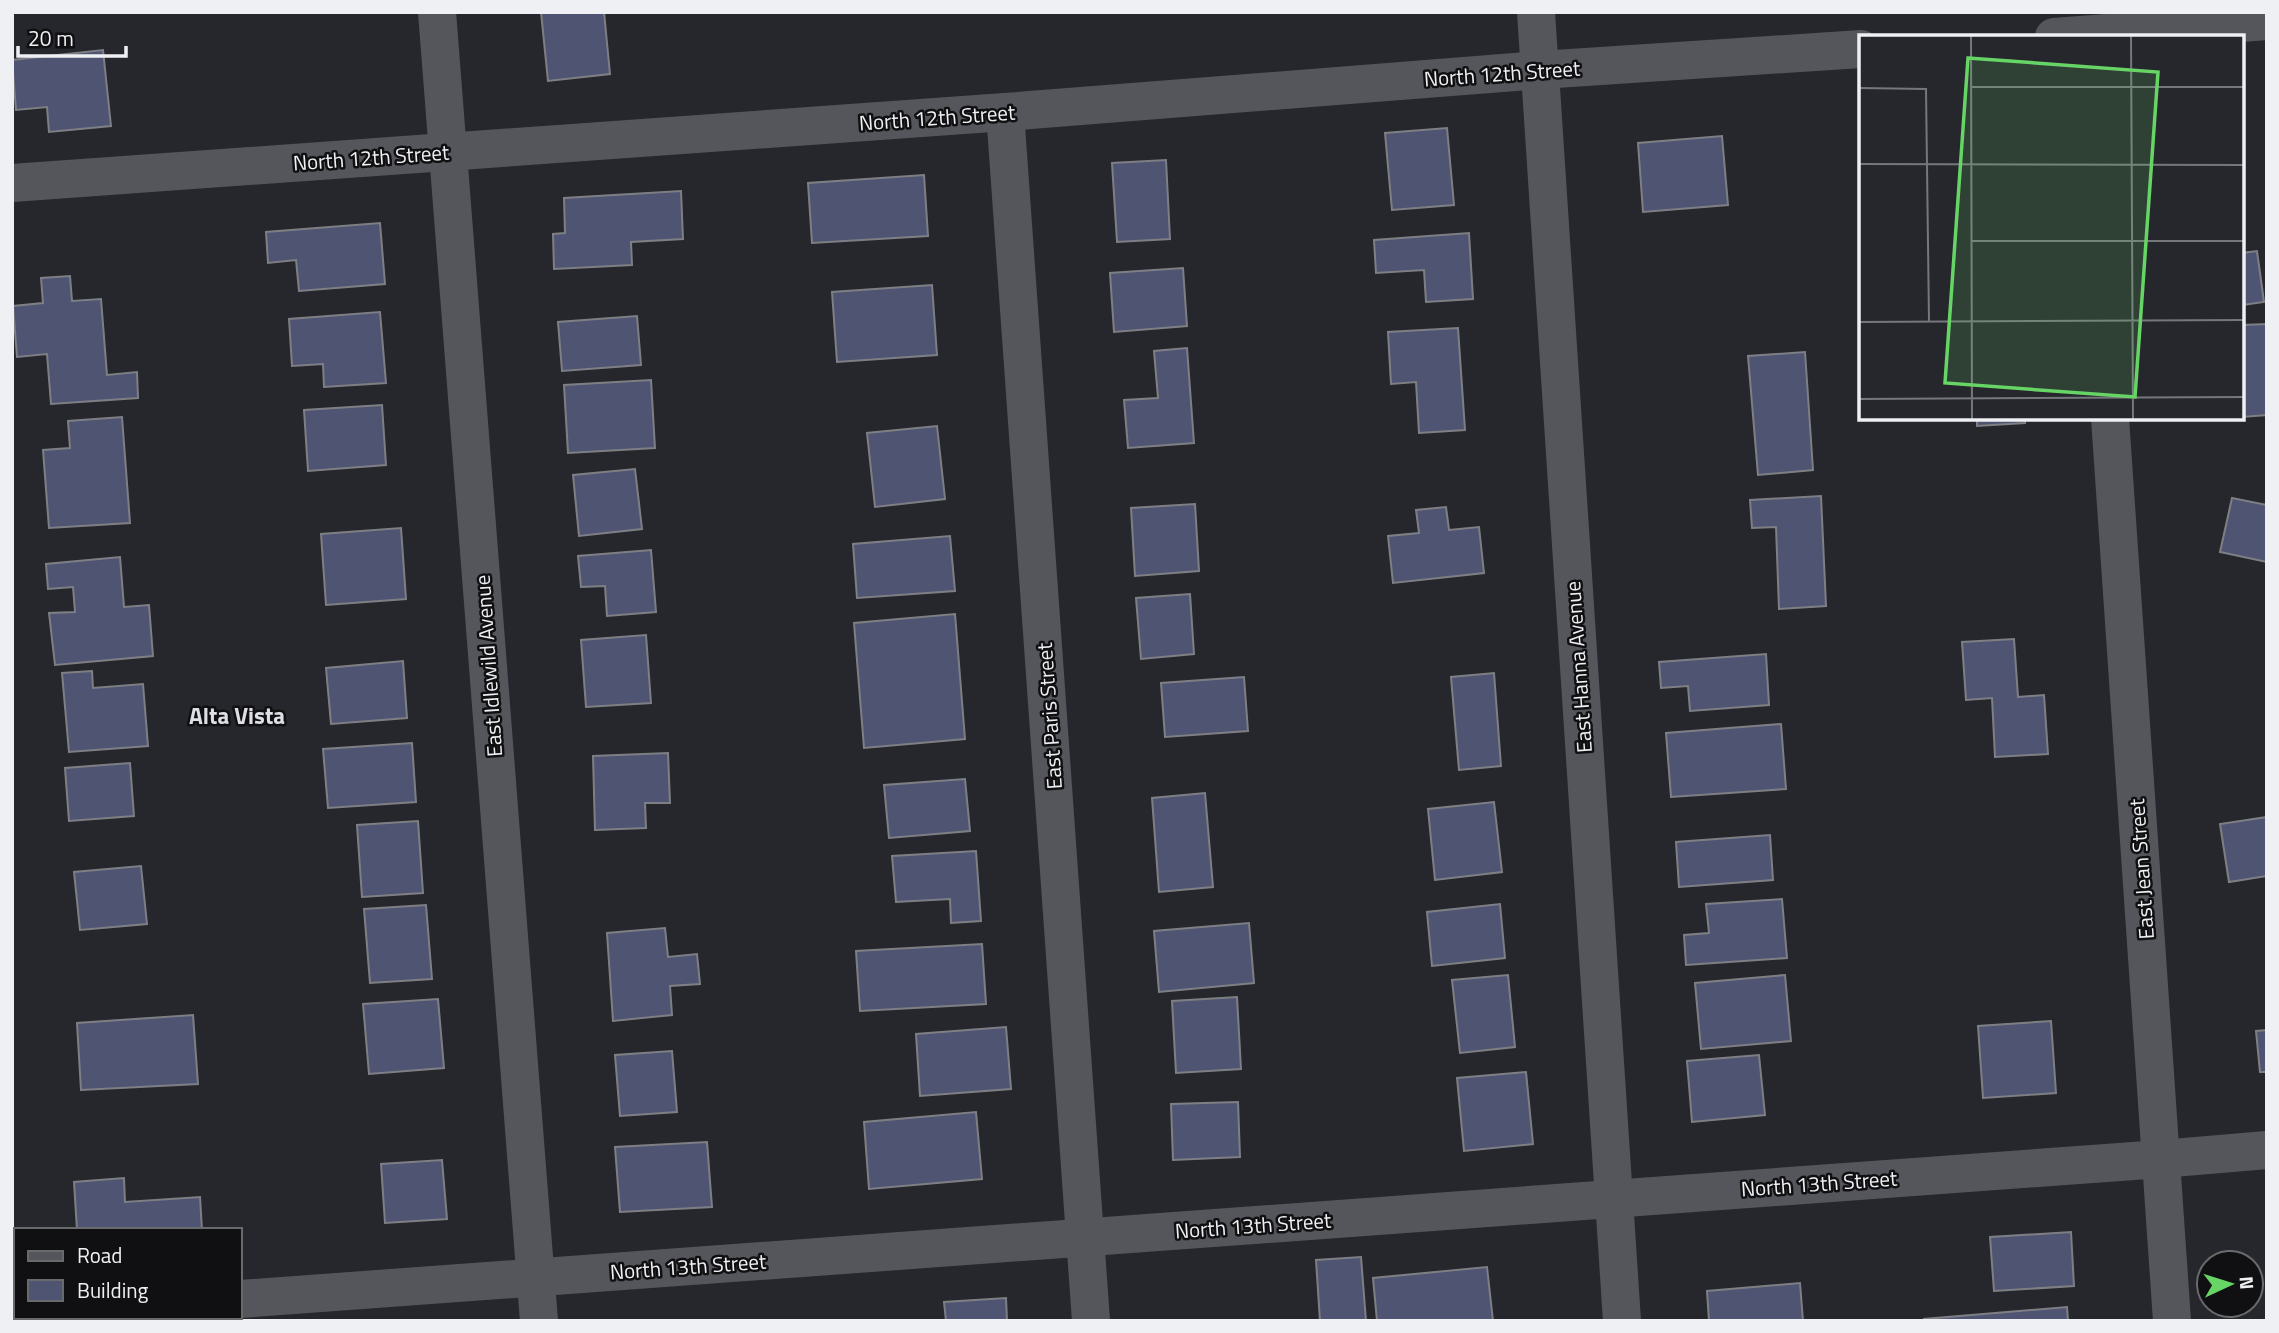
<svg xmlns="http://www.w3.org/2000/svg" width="2279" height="1333" viewBox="0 0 2279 1333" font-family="'Titillium Web',sans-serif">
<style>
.building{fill:#4f5472;stroke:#7e7f84;stroke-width:2}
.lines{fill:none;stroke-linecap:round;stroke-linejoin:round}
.minor{stroke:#55565b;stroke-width:38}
.labels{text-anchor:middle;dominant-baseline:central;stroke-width:5;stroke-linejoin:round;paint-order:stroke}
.street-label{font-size:21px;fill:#eff0f3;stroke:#101012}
.neighbourhood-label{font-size:23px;font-weight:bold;fill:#dedfe6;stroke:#101012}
.inset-road{fill:none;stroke:#76777c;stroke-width:2}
.view{fill:#67d466;fill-opacity:0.15;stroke:#67d466;stroke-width:3.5}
.inset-edge{fill:none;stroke:#eff0f3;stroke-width:3.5}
</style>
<rect width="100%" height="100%" fill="#26272c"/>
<!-- building -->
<g class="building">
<polygon points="541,12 604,12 610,74 548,81"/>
<polygon points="103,50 111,126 49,132 47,107 16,110 12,60"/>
<polygon points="1447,128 1454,205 1392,210 1385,133"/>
<polygon points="1722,136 1728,205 1643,212 1638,143"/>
<polygon points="1166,160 1170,239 1117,242 1112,163"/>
<polygon points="924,175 928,236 812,243 808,183"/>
<polygon points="681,191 683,239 631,242 632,265 554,269 553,234 565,233 564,198"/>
<polygon points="380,223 385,284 299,291 296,260 268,263 266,232"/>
<polygon points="1469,233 1473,299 1426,302 1424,270 1376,273 1374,240"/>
<polygon points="2257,251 2264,302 2242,305 2242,253"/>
<polygon points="1183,268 1187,326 1114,332 1110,273"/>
<polygon points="70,276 72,301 101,299 107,375 137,372 138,398 51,404 47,354 17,357 13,306 43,303 41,278"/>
<polygon points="932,285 937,355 837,362 832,292"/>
<polygon points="380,312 386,383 324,387 323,364 292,366 289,319"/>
<polygon points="637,316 641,365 562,371 558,322"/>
<polygon points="2267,324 2267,415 2242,417 2242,325"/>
<polygon points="1458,328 1465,430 1419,433 1416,382 1391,384 1388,332"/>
<polygon points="1187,348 1194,443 1128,448 1124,400 1158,398 1154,351"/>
<polygon points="1805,352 1813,470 1758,475 1748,356"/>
<polygon points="651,380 655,448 568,453 564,385"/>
<polygon points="382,405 386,465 308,471 304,410"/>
<polygon points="122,417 130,523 49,528 43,450 70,448 68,421"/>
<polygon points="1977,418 2025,418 2025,423 1977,426"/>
<polygon points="937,426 945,499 875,507 867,433"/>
<polygon points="635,469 642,529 579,536 573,475"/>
<polygon points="1821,496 1826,606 1779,609 1776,527 1752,528 1750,500"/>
<polygon points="2232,498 2267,505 2267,562 2220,552"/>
<polygon points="1195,504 1199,571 1135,576 1131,508"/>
<polygon points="1446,507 1449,530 1479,527 1484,573 1393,583 1388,536 1419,533 1416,510"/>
<polygon points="401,528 406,599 326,605 321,534"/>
<polygon points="950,536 955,591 857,598 853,544"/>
<polygon points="651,550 656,612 607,616 605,586 581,587 578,556"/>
<polygon points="120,557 124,607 149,605 153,656 55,665 49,613 75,612 73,587 48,589 46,564"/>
<polygon points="1190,594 1194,654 1141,659 1136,598"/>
<polygon points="955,614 965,739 864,748 854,623"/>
<polygon points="646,635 651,703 586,707 581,640"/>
<polygon points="2014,639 2018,697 2044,695 2048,754 1995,757 1992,698 1966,700 1962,642"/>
<polygon points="1766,654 1769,705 1690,711 1688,686 1661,688 1659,662"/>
<polygon points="403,661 407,718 331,724 326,668"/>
<polygon points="92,671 93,688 143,684 148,746 69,752 62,673"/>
<polygon points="1494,673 1501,766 1459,770 1451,677"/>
<polygon points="1244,677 1248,731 1165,737 1161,683"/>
<polygon points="1781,724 1786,789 1671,797 1666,733"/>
<polygon points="412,743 416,802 328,808 323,749"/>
<polygon points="668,753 670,803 645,803 646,828 595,830 593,756"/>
<polygon points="130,763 134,816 69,821 65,768"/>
<polygon points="965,779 970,831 889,838 884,785"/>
<polygon points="1205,793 1213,887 1159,892 1152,798"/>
<polygon points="1494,802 1502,872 1435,880 1428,809"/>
<polygon points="2267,817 2267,876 2229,882 2220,824"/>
<polygon points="418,821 423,893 362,897 357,825"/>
<polygon points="1770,835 1773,880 1679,887 1676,842"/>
<polygon points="976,851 981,921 951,923 950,899 896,902 892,856"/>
<polygon points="141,866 147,924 80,930 74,872"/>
<polygon points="1782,899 1787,958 1686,965 1684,935 1709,933 1706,904"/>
<polygon points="1500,904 1505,958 1432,966 1427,912"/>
<polygon points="426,905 432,979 370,983 364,909"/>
<polygon points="1249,923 1254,983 1159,992 1154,931"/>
<polygon points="665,928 668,957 697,954 700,984 670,986 672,1015 613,1021 607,933"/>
<polygon points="982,944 986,1004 860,1011 856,951"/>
<polygon points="1508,975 1515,1047 1460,1053 1452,980"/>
<polygon points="1785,975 1791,1041 1701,1049 1695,983"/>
<polygon points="1237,997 1241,1069 1176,1073 1172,1001"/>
<polygon points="438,999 444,1068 369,1074 363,1004"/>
<polygon points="193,1015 198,1084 81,1090 77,1023"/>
<polygon points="2051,1021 2056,1093 1983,1098 1978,1026"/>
<polygon points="1006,1027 1011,1089 920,1096 916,1034"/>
<polygon points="2267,1030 2267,1072 2260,1072 2256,1031"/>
<polygon points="672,1051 677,1112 620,1116 615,1055"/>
<polygon points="1759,1055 1765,1115 1692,1122 1687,1061"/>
<polygon points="1526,1072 1533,1144 1464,1151 1457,1078"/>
<polygon points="1238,1102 1240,1157 1173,1160 1171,1104"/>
<polygon points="976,1112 982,1179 869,1189 864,1122"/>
<polygon points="707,1142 712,1207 620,1212 615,1147"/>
<polygon points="442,1160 447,1219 385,1223 381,1164"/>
<polygon points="124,1178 125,1202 200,1197 202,1230 77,1230 74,1182"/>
<polygon points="2071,1232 2074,1286 1994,1291 1990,1237"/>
<polygon points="1361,1257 1366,1321 1320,1321 1316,1260"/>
<polygon points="1487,1267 1493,1321 1377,1321 1373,1278"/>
<polygon points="1800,1283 1803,1321 1709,1321 1707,1291"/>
<polygon points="1006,1298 1007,1321 946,1321 944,1302"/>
<polygon points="2067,1307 2068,1321 1924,1321 1924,1319"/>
</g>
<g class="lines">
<!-- minor -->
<g class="minor">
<polyline points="437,12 539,1321"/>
<polyline points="1536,12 1622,1321"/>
<polyline points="2054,37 2267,21"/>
<polyline points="1005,112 1091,1321"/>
<polyline points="12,183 1005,112 1540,70 1861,49"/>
<polyline points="2110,418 2172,1321"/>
<polyline points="240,1299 2161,1159 2267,1150"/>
<polyline points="12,1316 16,1316"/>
</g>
</g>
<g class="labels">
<!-- street labels -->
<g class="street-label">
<text transform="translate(1502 73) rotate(-4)">North 12th Street</text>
<text transform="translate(937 117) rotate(-4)">North 12th Street</text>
<text transform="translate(371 157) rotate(-4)">North 12th Street</text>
<text transform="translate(488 666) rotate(-94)">East Idlewild Avenue</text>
<text transform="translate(1578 667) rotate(-94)">East Hanna Avenue</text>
<text transform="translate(1049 716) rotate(-94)">East Paris Street</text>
<text transform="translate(2141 869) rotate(-94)">East Jean Street</text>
<text transform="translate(1819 1183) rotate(-4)">North 13th Street</text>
<text transform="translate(1253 1225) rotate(-4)">North 13th Street</text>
<text transform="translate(688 1266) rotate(-4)">North 13th Street</text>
</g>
<!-- neighbourhood labels -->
<g class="neighbourhood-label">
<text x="237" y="715">Alta Vista</text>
</g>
</g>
<!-- overview -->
<g transform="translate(1859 35)">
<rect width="385" height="385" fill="#26272c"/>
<path class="inset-road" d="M112 1 113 384M272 1 274 384M112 52H385M0 53 67 54 70 286M0 129 385 130M112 206H385M0 287 385 285M0 364 385 362"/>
<path class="view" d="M109 23 299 37 276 362 86 348Z"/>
<rect width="385" height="385" class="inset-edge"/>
</g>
<!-- border -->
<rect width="2279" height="1333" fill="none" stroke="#eff0f3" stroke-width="28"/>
<!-- legend -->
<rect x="14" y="1228" width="228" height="91" fill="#101012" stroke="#696a6c" stroke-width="2"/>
<rect x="28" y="1251" width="35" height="10" fill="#55565b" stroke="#696a6c" stroke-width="2"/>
<text x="77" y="1263" font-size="21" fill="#eff0f3">Road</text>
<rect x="28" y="1280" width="35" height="21" fill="#4f5472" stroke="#696a6c" stroke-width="2"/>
<text x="77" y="1298" font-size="21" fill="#eff0f3">Building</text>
<!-- north arrow -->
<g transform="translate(2230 1284) rotate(86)"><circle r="33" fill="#101012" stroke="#696a6c" stroke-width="2"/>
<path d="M0-5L12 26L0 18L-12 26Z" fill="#67d466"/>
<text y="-10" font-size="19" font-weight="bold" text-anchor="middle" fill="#eff0f3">N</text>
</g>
<!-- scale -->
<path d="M18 46v10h108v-10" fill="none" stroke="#eff0f3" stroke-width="3.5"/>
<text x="28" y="46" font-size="21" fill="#eff0f3" stroke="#101012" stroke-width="5" paint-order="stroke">20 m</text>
</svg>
